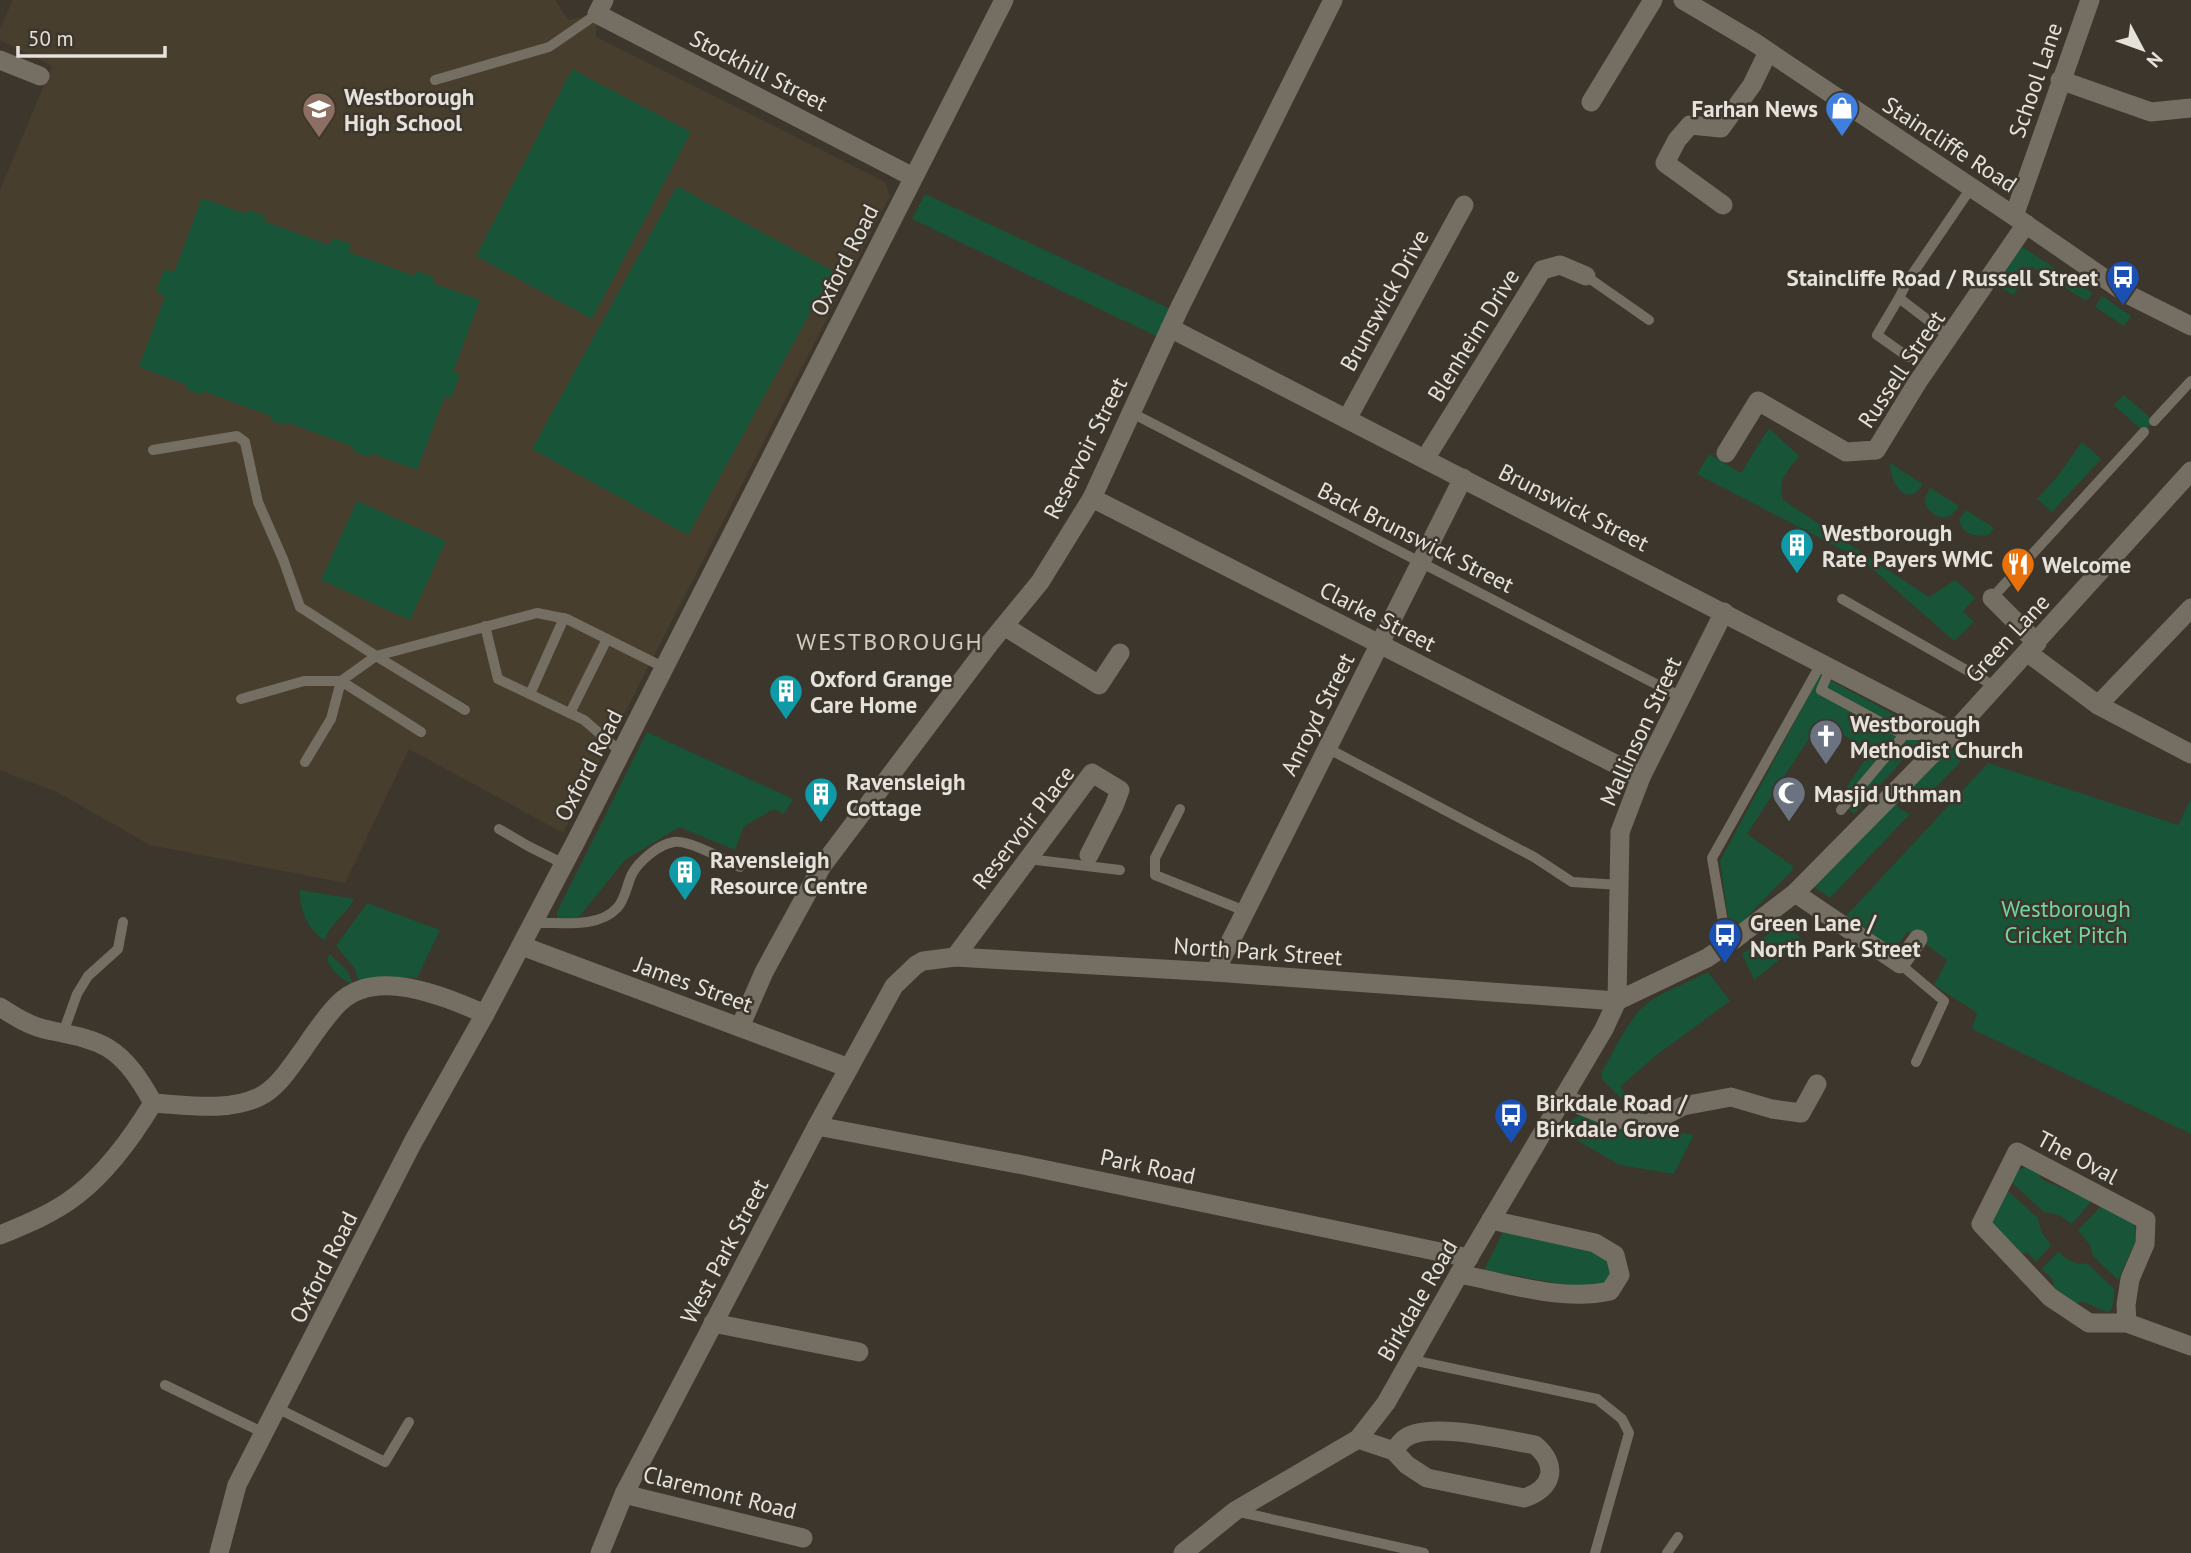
<svg xmlns="http://www.w3.org/2000/svg" width="2191" height="1553" viewBox="0 0 2191 1553" font-family="'PT Sans',sans-serif">
<style>
.built{fill:#483e2e}
.green{fill:#185437}
.lines{fill:none;stroke-linecap:round;stroke-linejoin:round}
.service{stroke:#756e63;stroke-width:10}
.minor{stroke:#756e63;stroke-width:19}
.tertiary{stroke:#756e63;stroke-width:19}
.labels{text-anchor:middle;dominant-baseline:central;stroke-width:5;stroke-linejoin:round;paint-order:stroke}
.street-label{font-size:23px;fill:#e5e1db;stroke:#3c362c}
.poi-label{font-size:23px;font-weight:bold;fill:#e5e1db;stroke:#3c362c;text-anchor:start}
.park-label{font-size:23px;fill:#70d6a0;stroke:#3c362c}
.neighbourhood-label{font-size:24px;letter-spacing:2px;fill:#d2cbbe;stroke:#3c362c}
</style>
<rect width="100%" height="100%" fill="#3c362c"/>
<!-- built -->
<polygon class="built" points="13,0 555,0 569,20 597,14 596,37 885,182 890,196 563,833 409,749 345,883 150,845 57,792 0,770 0,190 52,66 0,40 0,28"/>
<!-- green -->
<g class="green">
<polygon points="572,69 691,132 592,319 476,256"/>
<polygon points="677,186 833,271 688,535 532,449"/>
<polygon points="925,194 1177,312 1164,340 912,219"/>
<polygon points="202,198 246,214 248,210 265,216 264,221 329,245 333,238 351,244 349,252 414,276 416,271 434,277 433,283 480,300 453,372 460,375 451,398 445,396 417,470 371,453 369,457 353,451 354,447 286,422 285,425 270,420 271,416 203,391 201,395 186,389 187,385 139,367 165,296 156,292 164,269 174,272"/>
<polygon points="2018,244 2093,293 2086,301 2032,267 2013,295 1993,283"/>
<polygon points="2102,296 2131,316 2124,326 2095,307"/>
<polygon points="2124,395 2154,421 2144,432 2114,405"/>
<path d="M1769 428 1799 456C1787 472 1777 480 1783 500L1929 597 1955 580 1975 598 1963 611 1974 622 1954 641 1862 560 1697 474 1709 454 1741 473Z"/>
<polygon points="2082,442 2101,459 2052,512 2037,499 2057,477"/>
<path d="M1890 463 1923 484C1907 510 1890 483 1890 463Z"/>
<path d="M1930 488 1959 506C1958 507 1953 515 1951 515 1941 523 1924 510 1925 499 1925 496 1929 491 1930 488Z"/>
<polygon points="357,501 446,541 410,620 321,580"/>
<path d="M1966 510 1994 528 1989 535C1976 537 1962 535 1959 520Z"/>
<polygon points="1820,675 1918,727 1918,743 1854,814 1838,800 1870,752 1821,720 1747,834 1793,866 1792,871 1733,931 1728,918 1720,861"/>
<polygon points="647,732 793,799 784,814 774,809 744,826 735,850 679,827 625,860 575,922 557,922 557,912"/>
<polygon points="1951,741 1966,756 1920,804 1918,791 1909,782"/>
<polygon points="1988,763 2178,825 2191,799 2191,1134 1972,1029 1977,1013 1934,985 1947,960 1908,931 1894,950 1846,916"/>
<polygon points="1892,800 1900,809 1910,814 1830,898 1809,884"/>
<path d="M300 890 354 899C347 914 328 925 325 941 307 928 300 913 300 890Z"/>
<polygon points="367,903 440,930 417,978 384,978 359,983 355,969 336,946"/>
<polygon points="1786,920 1803,941 1754,980 1742,954"/>
<path d="M330 954 348 972 353 985C341 979 333 972 327 960Z"/>
<path d="M1708 972 1730 1001 1654 1057 1620 1087 1628 1097 1631 1095 1637 1101 1630 1107 1602 1079V1072C1613 1053 1628 1020 1644 1006 1657 994 1691 981 1708 972Z"/>
<polygon points="1583,1113 1611,1123 1694,1135 1674,1174 1620,1165 1564,1133 1569,1122"/>
<polygon points="2025,1167 2040,1173 2041,1179 2092,1201 2072,1224 2059,1215 2044,1212 2009,1180 2015,1171"/>
<polygon points="2006,1189 2038,1218 2041,1231 2051,1245 2036,1262 2028,1253 2019,1254 1992,1225 1989,1217"/>
<polygon points="2101,1206 2133,1221 2138,1236 2118,1280 2093,1256 2090,1245 2078,1230"/>
<polygon points="1504,1230 1592,1248 1611,1259 1615,1272 1606,1287 1589,1289 1484,1270"/>
<path d="M2058 1252C2067 1259 2075 1266 2087 1263L2115 1290 2112 1309 2107 1312 2081 1301 2076 1304 2053 1292V1280L2042 1269Z"/>
</g>
<g class="lines">
<!-- service -->
<g class="service">
<polyline points="435,80 549,47 597,14"/>
<polyline points="1586,276 1649,320"/>
<polyline points="1899,298 1907,282 1971,188"/>
<polyline points="1908,357 1877,335 1899,298 1950,337"/>
<polyline points="1132,413 1681,697"/>
<polyline points="2154,421 2191,381"/>
<polyline points="153,450 237,436 245,442 258,502 283,559 300,607 376,656 465,710"/>
<polyline points="1992,598 2144,432"/>
<polyline points="1842,599 1996,687"/>
<polyline points="485,626 498,679 584,720 622,753"/>
<polyline points="1831,667 1821,690 1904,735"/>
<polyline points="530,694 564,618"/>
<polyline points="241,699 304,681 341,681 376,656 537,613 567,619 665,668"/>
<polyline points="570,713 607,639"/>
<polyline points="1327,748 1534,857 1572,882 1621,885"/>
<polyline points="305,762 331,719 341,681 421,732"/>
<polyline points="1180,809 1155,858 1155,875 1245,911"/>
<polyline points="1841,810 1904,735 1952,735"/>
<polyline points="499,829 528,846 564,864"/>
<polyline points="1028,859 1120,870"/>
<path d="M534 923C559 922 598 929 617 908 625 900 627 884 632 874 639 861 659 844 674 842 690 840 725 860 740 867"/>
<polyline points="1735,939 1723,922 1712,858 1822,662"/>
<polyline points="1900,964 1944,1001 1916,1062"/>
<polyline points="63,1033 77,994 88,976 118,949 123,922"/>
<polyline points="1412,1360 1597,1399 1622,1419 1629,1433 1595,1553"/>
<polyline points="165,1385 264,1433"/>
<polyline points="277,1408 385,1462 409,1422"/>
<polyline points="1235,1511 1424,1553"/>
<polyline points="1667,1553 1678,1537"/>
</g>
<!-- minor -->
<g class="minor">
<polyline points="604,0 597,14 913,177"/>
<polyline points="0,60 40,76"/>
<polyline points="2060,80 2151,112 2191,108"/>
<polyline points="1591,102 1653,0"/>
<polyline points="1723,205 1665,163 1677,140 1690,125 1721,128 1752,85 1768,52"/>
<polyline points="2014,216 2090,0"/>
<polyline points="1170,328 1954,732"/>
<polyline points="1347,419 1464,205"/>
<polyline points="1726,453 1758,401 1846,452 1876,450 1917,383 2026,224"/>
<polyline points="1425,459 1542,270 1560,265 1586,276"/>
<polyline points="1092,498 1641,777"/>
<polyline points="1992,598 2037,643"/>
<polyline points="1004,626 1099,685 1120,653"/>
<polyline points="2028,653 2098,705 2191,754"/>
<polyline points="2098,705 2191,608"/>
<polyline points="1795,893 1900,964 1918,939"/>
<polyline points="522,946 849,1068"/>
<polyline points="955,957 1092,773 1120,790 1114,806 1089,855"/>
<polyline points="1215,972 1463,478"/>
<path d="M0 1007C14 1016 28 1025 44 1029 65 1034 90 1037 108 1048 128 1060 142 1083 153 1103"/>
<polyline points="740,1027 764,972 822,866 990,643 1040,582 1092,498 1179,309 1333,0"/>
<polyline points="1563,1098 1612,1118 1648,1124 1683,1106 1731,1097 1772,1109 1801,1113 1817,1084"/>
<path d="M153 1103C187 1105 227 1112 259 1097 278 1088 291 1066 303 1050 314 1034 325 1017 339 1003 376 966 445 997 485 1014"/>
<polyline points="817,1126 1023,1165 1469,1258"/>
<path d="M0 1235C27 1224 54 1213 77 1195 108 1171 133 1136 153 1103"/>
<path d="M1459 1274C1507 1283 1562 1302 1610 1291L1620 1275 1615 1255 1595 1243 1491 1220"/>
<polyline points="713,1323 859,1352"/>
<polyline points="2127,1323 2126,1305 2130,1279 2145,1244 2146,1220 2017,1152 1981,1224 2050,1297 2089,1323 2127,1323 2191,1346"/>
<path d="M1358 1439 1394 1451 1407 1465 1427 1478 1524 1498C1553 1489 1559 1465 1535 1445 1506 1440 1427 1420 1404 1439 1400 1442 1397 1447 1394 1451"/>
<polyline points="624,1494 803,1538"/>
<polyline points="219,1553 237,1485 413,1142 485,1014 576,841 1004,0"/>
<polyline points="600,1553 624,1494 817,1126 894,986 916,965 923,961 955,957 1215,972 1617,1001 1707,958 1735,939 1795,893 1954,732 2191,471"/>
<polyline points="1183,1553 1235,1511 1358,1439 1386,1403 1459,1274 1604,1029 1617,1001 1620,832 1641,777 1724,612"/>
</g>
<!-- tertiary -->
<polyline class="tertiary" points="1683,0 1754,42 2014,216 2127,294 2191,326"/>
</g>
<!-- icons -->
<defs>
<g id="shop-pin" transform="scale(1.75)"><path d="M0 17L-7.5 6A9.5 9.5 0 1 1 7.5 6Z" fill="#3f7fe0" stroke="#3c362c"/><path d="M-5-2.5h2.3a2.7 3.5 0 0 1 5.4 0H5L5.5 6h-11ZM-1.5-2.5h3a1.5 2.3 0 0 0-3 0Z" fill="#fff"/></g>
<g id="school-pin" transform="scale(1.75)"><path d="M0 17L-7.5 6A9.5 9.5 0 1 1 7.5 6Z" fill="#8d6e63" stroke="#3c362c"/><path d="M0-5L7-2L0 1L-7-2ZM-4 1L0 2.5L4 1V4Q0 6-4 4Z" fill="#fff"/></g>
<g id="bus-pin" transform="scale(1.75)"><path d="M0 17L-7.5 6A9.5 9.5 0 1 1 7.5 6Z" fill="#1a4fb4" stroke="#3c362c"/><path d="M-5-6H5V4H4V6H2V4H-2V6H-4V4H-5ZM-3.5-4V0h7V-4ZM-3.5 1.2v1.5H-2V1.2ZM2 1.2v1.5H3.5V1.2Z" fill="#fff"/></g>
<g id="building-pin" transform="scale(1.75)"><path d="M0 17L-7.5 6A9.5 9.5 0 1 1 7.5 6Z" fill="#0f9aa8" stroke="#3c362c"/><path d="M-4-6H4V6H1V3H-1V6H-4ZM-2.5-4.3h1.7v1.8h-1.7ZM.8-4.3h1.7v1.8H.8ZM-2.5-1h1.7V.8h-1.7ZM.8-1h1.7V.8H.8Z" fill="#fff"/></g>
<g id="restaurant-pin" transform="scale(1.75)"><path d="M0 17L-7.5 6A9.5 9.5 0 1 1 7.5 6Z" fill="#e8710a" stroke="#3c362c"/><path d="M-5-6h1v4h1v-4h1v4h1v-4h1v5L-1.5 .5V6h-2V.5L-5-1ZM5-6V6H3V1.5H1.5Q1.5-4 5-6Z" fill="#fff"/></g>
<g id="church-pin" transform="scale(1.75)"><path d="M0 17L-7.5 6A9.5 9.5 0 1 1 7.5 6Z" fill="#6b7280" stroke="#3c362c"/><path d="M-1.2-6h2.4v3.5h3.3v2.4h-3.3V6h-2.4V-.1h-3.3v-2.4h3.3Z" fill="#fff"/></g>
<g id="mosque-pin" transform="scale(1.75)"><path d="M0 17L-7.5 6A9.5 9.5 0 1 1 7.5 6Z" fill="#6b7280" stroke="#3c362c"/><path d="M3.5-4.9A6 6 0 1 0 3.5 4.9A5 5 0 1 1 3.5-4.9Z" fill="#fff"/></g>
</defs>
<g fill-rule="evenodd">
<use href="#shop-pin" x="1842" y="108"/>
<use href="#school-pin" x="319" y="109"/>
<use href="#bus-pin" x="2123" y="277"/>
<use href="#building-pin" x="1797" y="545"/>
<use href="#restaurant-pin" x="2018" y="564"/>
<use href="#building-pin" x="786" y="691"/>
<use href="#church-pin" x="1826" y="736"/>
<use href="#mosque-pin" x="1789" y="793"/>
<use href="#building-pin" x="821" y="794"/>
<use href="#building-pin" x="685" y="872"/>
<use href="#bus-pin" x="1725" y="935"/>
<use href="#bus-pin" x="1511" y="1115"/>
</g>
<g class="labels">
<!-- street labels -->
<g class="street-label">
<text transform="translate(759 70) rotate(27)">Stockhill Street</text>
<text transform="translate(2035 80) rotate(-71)">School Lane</text>
<text transform="translate(1950 144) rotate(33)">Staincliffe Road</text>
<text transform="translate(844 260) rotate(-63)">Oxford Road</text>
<text transform="translate(1384 300) rotate(-61)">Brunswick Drive</text>
<text transform="translate(1473 335) rotate(-58)">Blenheim Drive</text>
<text transform="translate(1901 369) rotate(-56)">Russell Street</text>
<text transform="translate(1085 448) rotate(-63)">Reservoir Street</text>
<text transform="translate(1574 507) rotate(27)">Brunswick Street</text>
<text transform="translate(1416 537) rotate(27)">Back Brunswick Street</text>
<text transform="translate(1378 616) rotate(27)">Clarke Street</text>
<text transform="translate(2007 638) rotate(-47)">Green Lane</text>
<text transform="translate(1317 714) rotate(-63)">Anroyd Street</text>
<text transform="translate(1640 731) rotate(-65)">Mallinson Street</text>
<text transform="translate(588 765) rotate(-63)">Oxford Road</text>
<text transform="translate(1023 827) rotate(-52)">Reservoir Place</text>
<text transform="translate(1258 951) rotate(4)">North Park Street</text>
<text transform="translate(694 984) rotate(20)">James Street</text>
<text transform="translate(2078 1157) rotate(28)">The Oval</text>
<text transform="translate(1148 1166) rotate(12)">Park Road</text>
<text transform="translate(724 1251) rotate(-62)">West Park Street</text>
<text transform="translate(323 1267) rotate(-63)">Oxford Road</text>
<text transform="translate(1417 1300) rotate(-60)">Birkdale Road</text>
<text transform="translate(720 1492) rotate(14)">Claremont Road</text>
</g>
<!-- poi labels -->
<g class="poi-label">
<text x="344" y="96">Westborough<tspan x="344" dy="26">High School</tspan></text>
<text x="1818" y="108" text-anchor="end">Farhan News</text>
<text x="2098" y="277" text-anchor="end">Staincliffe Road / Russell Street</text>
<text x="1822" y="532">Westborough<tspan x="1822" dy="26">Rate Payers WMC</tspan></text>
<text x="2042" y="564">Welcome</text>
<text x="810" y="678">Oxford Grange<tspan x="810" dy="26">Care Home</tspan></text>
<text x="1850" y="723">Westborough<tspan x="1850" dy="26">Methodist Church</tspan></text>
<text x="846" y="781">Ravensleigh<tspan x="846" dy="26">Cottage</tspan></text>
<text x="1814" y="793">Masjid Uthman</text>
<text x="710" y="859">Ravensleigh<tspan x="710" dy="26">Resource Centre</tspan></text>
<text x="1750" y="922">Green Lane /<tspan x="1750" dy="26">North Park Street</tspan></text>
<text x="1536" y="1102">Birkdale Road /<tspan x="1536" dy="26">Birkdale Grove</tspan></text>
</g>
<!-- park labels -->
<g class="park-label">
<text x="2066" y="908">Westborough<tspan x="2066" dy="26">Cricket Pitch</tspan></text>
</g>
<!-- neighbourhood labels -->
<g class="neighbourhood-label">
<text x="890" y="641">WESTBOROUGH</text>
</g>
</g>
<!-- north arrow -->
<g transform="translate(2142 49) rotate(131)" stroke="#3c362c" stroke-width="5" paint-order="stroke">
<path d="M0-5L12 26L0 18L-12 26Z" fill="#e5e1db"/>
<text y="-10" font-size="19" font-weight="bold" text-anchor="middle" fill="#e5e1db">N</text>
</g>
<!-- scale -->
<path d="M18 46v10h147v-10" fill="none" stroke="#e5e1db" stroke-width="3.5"/>
<text x="28" y="46" font-size="21" fill="#e5e1db" stroke="#3c362c" stroke-width="5" paint-order="stroke">50 m</text>
</svg>
